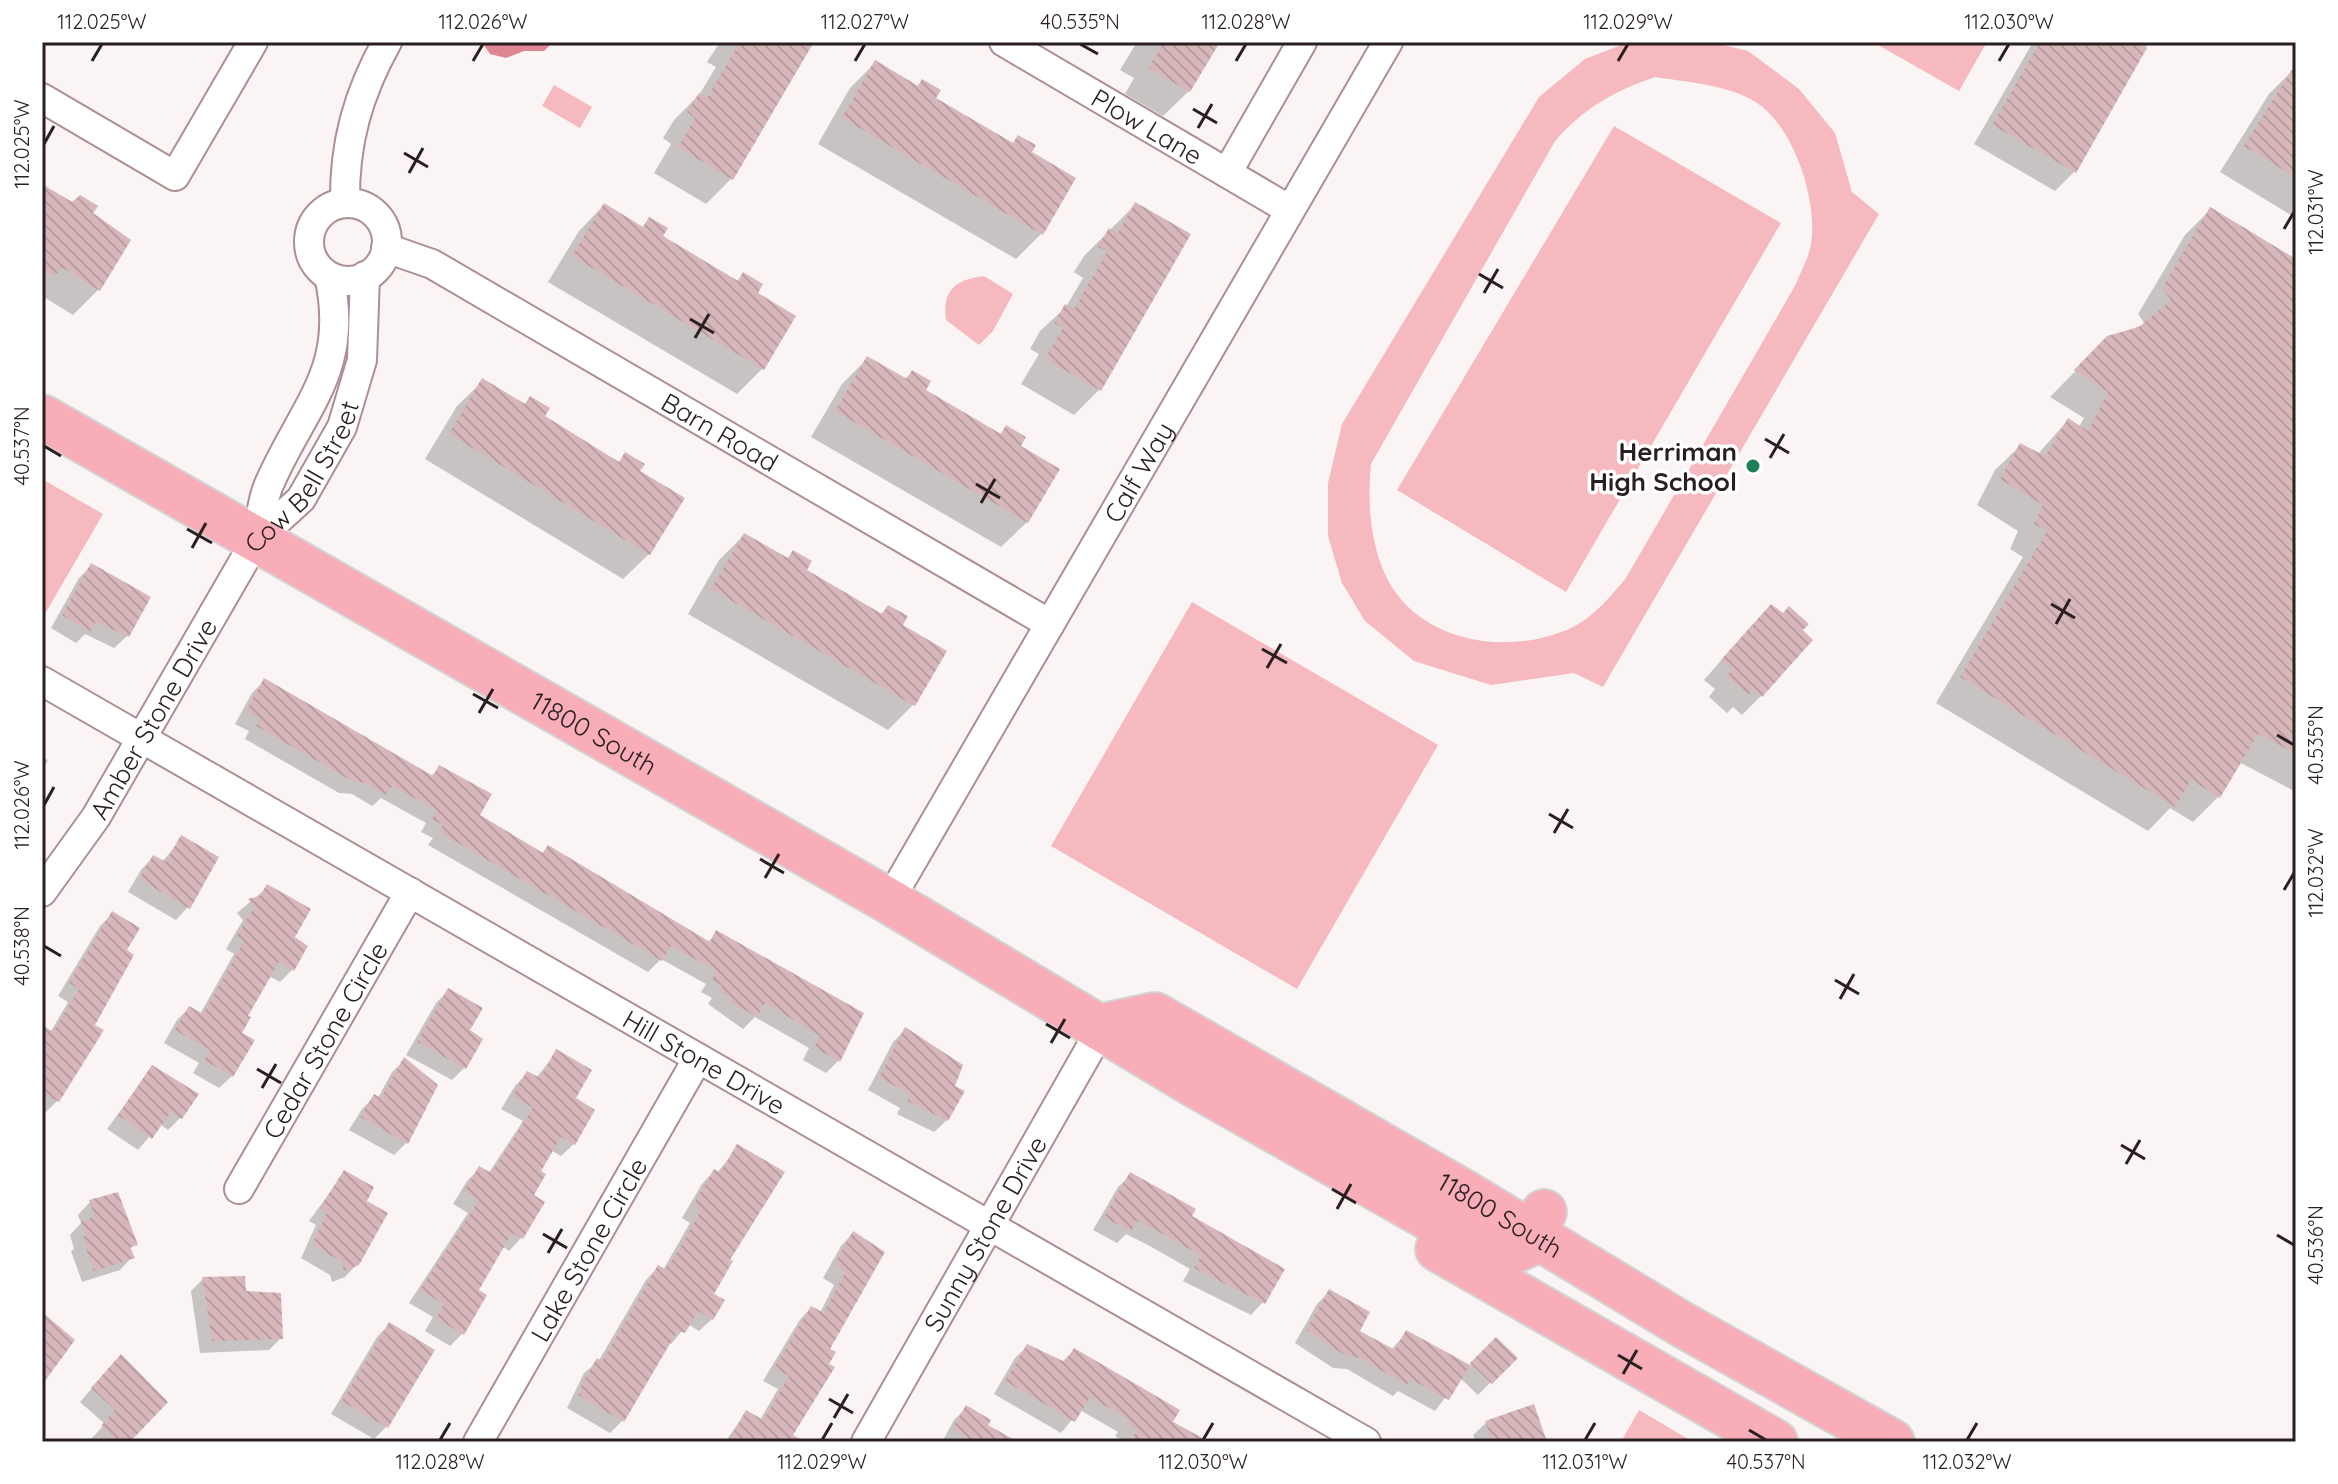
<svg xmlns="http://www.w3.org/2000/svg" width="2338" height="1484" viewBox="0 0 2338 1484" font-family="Quicksand,sans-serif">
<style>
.green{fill:#f6b9c0;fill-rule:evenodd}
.water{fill:#df8693}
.shadow{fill:#0003}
.building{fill:url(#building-back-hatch)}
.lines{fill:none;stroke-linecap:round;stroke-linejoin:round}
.minor-casing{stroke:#ad8f92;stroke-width:32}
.primary-casing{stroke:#d4d2d2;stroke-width:48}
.minor{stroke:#fff;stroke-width:28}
.primary{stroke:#f8adb9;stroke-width:44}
.ticks{fill:none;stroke:#2a1f20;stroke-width:3}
.poi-dot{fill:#1d7f57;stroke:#fff;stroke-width:3}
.labels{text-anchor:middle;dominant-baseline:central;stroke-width:7;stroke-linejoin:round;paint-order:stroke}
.street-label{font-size:26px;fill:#2a1f20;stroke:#fff}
.poi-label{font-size:26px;font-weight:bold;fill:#2a1f20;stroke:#fff;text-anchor:end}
.neatline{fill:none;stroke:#2a1f20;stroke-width:3}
.ticks-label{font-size:20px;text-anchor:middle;fill:#2a1f20}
</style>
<defs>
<pattern id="building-back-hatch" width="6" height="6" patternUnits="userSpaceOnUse" patternTransform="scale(2)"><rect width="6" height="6" fill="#d7b7ba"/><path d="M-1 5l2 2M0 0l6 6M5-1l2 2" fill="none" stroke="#b99da0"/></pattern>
</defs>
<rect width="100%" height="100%" fill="#faf4f4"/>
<!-- green -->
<g class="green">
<path d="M1629 42H1711L1748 51 1799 89 1835 133 1852 192 1879 214 1603 687 1574 673 1491 685 1414 661 1365 621 1342 583 1328 536V483L1342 424 1539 97 1585 59ZM1655 77C1687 82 1730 85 1757 103 1795 128 1820 206 1810 249 1807 261 1800 273 1796 284L1626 578C1610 597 1594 617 1571 628 1506 658 1410 642 1382 567 1369 532 1368 501 1371 464L1555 141C1584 108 1614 91 1655 77Z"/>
<polygon points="1873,42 1987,42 1959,91"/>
<polygon points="554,85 592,107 580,128 542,106"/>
<polygon points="1614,126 1781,223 1566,592 1397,490"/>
<path d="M984 276 1013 294 993 331 979 345 946 320C942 290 955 280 984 276Z"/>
<polygon points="42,479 103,514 42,619"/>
<polygon points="1192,602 1438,745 1297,989 1051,846"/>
<polygon points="1639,1410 1693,1442 1621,1442"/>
</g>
<!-- water -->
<polygon class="water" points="482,42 553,42 544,51 524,51 506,58 490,54"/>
<!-- shadow -->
<g class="shadow">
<polygon points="720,42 812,42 731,179 706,204 654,173 671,144 663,138 674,120 699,95 716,67 707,62"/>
<polygon points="1137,42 1218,42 1189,91 1163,116 1125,94 1134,78 1120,70"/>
<polygon points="2033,42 2149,42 2074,172 2055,191 1974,144"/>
<polygon points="875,63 916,87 922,81 933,99 1074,179 1041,234 1016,259 818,144 850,88"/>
<polygon points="2294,69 2296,70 2296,218 2220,172 2269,94"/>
<polygon points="42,188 90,214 98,290 73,315 42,296"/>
<polygon points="604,205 641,228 650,220 660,237 736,282 743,275 755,293 794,317 762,369 737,394 548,282 579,231"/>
<polygon points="1135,205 1099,390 1074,415 1021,384 1039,354 1030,349 1040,331 1066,307 1083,278 1074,272 1084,256"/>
<polygon points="2210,210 2296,261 2296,792 2239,762 2218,797 2193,822 2170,808 2148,831 1936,703 2023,557 2010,549 2018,531 1977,505 1995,470 2021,445 2038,454 2068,420 2079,427 2084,418 2050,397 2108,338 2145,324 2138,314 2185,235"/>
<polygon points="867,359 904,380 912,372 923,391 999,435 1006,428 1018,447 1027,522 1001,547 811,437 842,384"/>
<polygon points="483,381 523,405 530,399 542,417 618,463 626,454 638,472 649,554 623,579 425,459 457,406"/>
<polygon points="744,535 880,615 888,607 900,626 944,651 913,705 888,730 688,614 719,560"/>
<polygon points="91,566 127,636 114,648 85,634 76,643 51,628 79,578"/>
<polygon points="1752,625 1761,696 1742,715 1733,707 1727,713 1709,697 1715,689 1704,680"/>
<polygon points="264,681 430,777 439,768 478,815 541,854 548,847 707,943 717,933 852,1037 838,1061 826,1073 803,1060 809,1048 755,1017 743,1029 708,1004 712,998 701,992 706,984 661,959 648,972 428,845 433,838 421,832 426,823 381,798 372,806 352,794 339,793 245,739 249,731 235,724 252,693"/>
<polygon points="42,757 48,760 42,770"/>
<polygon points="182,838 188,907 176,920 128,892 141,870 153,857 162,862"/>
<polygon points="268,887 292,937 292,970 280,982 269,976 245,1016 232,1076 219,1088 193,1073 199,1063 164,1043 177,1020 189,1008 200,1014 234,954 226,949 243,920 237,913"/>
<polygon points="112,914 92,1026 57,1101 45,1113 42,1028 50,1033 68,1002 58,996 100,926"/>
<polygon points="448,991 468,1031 464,1068 452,1080 406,1055 436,1003"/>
<polygon points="905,1030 947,1120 934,1132 897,1114 900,1108 868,1090 893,1042"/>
<polygon points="557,1052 573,1099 574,1144 561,1156 551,1150 538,1172 531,1196 542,1202 521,1238 509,1251 502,1246 476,1291 462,1334 450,1346 425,1331 433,1317 409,1303 468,1213 453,1204 467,1181 479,1169 488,1174 523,1121 501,1109 515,1086 527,1073 536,1078"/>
<polygon points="405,1060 406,1143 394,1155 349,1130 362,1109 375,1096 378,1098 392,1072"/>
<polygon points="152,1068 181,1117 168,1130 160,1124 138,1150 107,1129"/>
<polygon points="738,1147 728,1260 711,1295 712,1319 699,1331 688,1324 671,1344 668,1343 622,1421 610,1433 567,1408 584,1373 598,1362 646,1280 658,1267 663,1270 690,1223 682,1218 702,1184 714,1171 717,1173"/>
<polygon points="344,1173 364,1202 358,1263 345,1277 332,1282 330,1275 301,1258 316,1225 309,1221"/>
<polygon points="1131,1175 1189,1216 1263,1302 1251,1315 1183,1281 1190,1269 1148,1245 1126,1234 1117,1243 1093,1230 1118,1187"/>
<polygon points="90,1202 135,1244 129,1250 132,1257 120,1270 82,1282 71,1251 74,1249 70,1235 81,1223 78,1215"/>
<polygon points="853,1233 882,1253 828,1350 788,1442 725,1442 746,1412 760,1420 778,1389 763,1381 799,1321 811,1308 820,1313 834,1285 823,1278 841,1246"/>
<polygon points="203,1279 244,1293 281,1338 269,1350 200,1353 191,1291"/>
<polygon points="1329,1292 1357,1332 1391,1350 1407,1332 1469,1366 1496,1339 1515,1358 1478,1395 1460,1378 1435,1411 1398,1391 1393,1396 1347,1369 1333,1368 1295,1343 1317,1304"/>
<polygon points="389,1325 386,1427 374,1439 331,1414 377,1337"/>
<polygon points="1028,1346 1061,1363 1074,1350 1201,1442 1125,1442 1115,1436 1118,1432 1080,1410 1061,1433 994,1394 1015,1358"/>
<polygon points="109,1369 127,1442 94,1442 91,1439 105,1424 80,1402"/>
<polygon points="966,1408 986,1426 1008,1442 942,1442 954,1420"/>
<polygon points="1486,1423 1545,1442 1476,1442 1473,1435"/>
</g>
<!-- building -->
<g class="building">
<polygon points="740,42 814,42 733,180 678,147 695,118 687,112 699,93 707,98"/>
<polygon points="1164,42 1220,42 1190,92 1148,68"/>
<polygon points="2040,42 2135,42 2147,48 2076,173 1992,125"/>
<polygon points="875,60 918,86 922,79 941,90 936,98 1013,143 1018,135 1036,145 1032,152 1076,178 1043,235 842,118"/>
<polygon points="2296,63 2296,178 2244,146"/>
<polygon points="42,184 72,202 80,195 98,206 93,213 131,240 100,291 63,268 54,276 42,269"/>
<polygon points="1135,202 1191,234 1101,391 1045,359 1063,328 1054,323 1065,304 1074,309 1107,252 1098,247 1109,228 1118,233"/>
<polygon points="604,203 643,227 649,217 668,228 663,236 738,281 743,272 763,284 758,293 796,316 764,370 572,256"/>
<polygon points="2210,207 2296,259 2296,754 2258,734 2220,798 2191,780 2175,807 1960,677 2047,531 2034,524 2043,505 2000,479 2020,443 2045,456 2068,418 2088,431 2108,392 2074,370 2107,336 2139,327 2171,300 2162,288"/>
<polygon points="867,356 907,379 912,370 931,381 926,390 1001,434 1006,425 1026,437 1021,446 1060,469 1028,523 835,411"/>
<polygon points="482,378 525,404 530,396 550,408 545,416 619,462 625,452 645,464 640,471 685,498 650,555 449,434"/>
<polygon points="744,533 788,558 793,550 812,561 807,570 882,614 888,605 908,616 903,625 947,651 915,706 711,589"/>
<polygon points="91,563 151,597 129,637 96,622 90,632 62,615"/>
<polygon points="1771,604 1783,613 1789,606 1809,624 1803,630 1813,640 1762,697 1753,689 1748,695 1726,676 1733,669 1721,660"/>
<polygon points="264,678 433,776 439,765 492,794 480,815 543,853 548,845 710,942 716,930 864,1013 840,1062 814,1047 820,1036 765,1003 757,1017 730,1002 732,999 719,992 722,986 712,979 717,971 671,946 662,961 439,832 443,825 432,819 437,810 392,786 386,795 365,783 352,781 256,726 260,719 246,711"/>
<polygon points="181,835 219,857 190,909 139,879 153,855 166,862"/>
<polygon points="267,884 311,909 295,937 308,946 294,971 279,962 248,1016 251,1017 242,1033 255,1040 233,1077 204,1060 210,1050 175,1030 189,1006 203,1014 244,941 236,937 254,907 248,899 260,896"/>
<polygon points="112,911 140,928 127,950 134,955 95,1025 104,1030 59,1102 42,1092 42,1025 53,1032 79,989 69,983"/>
<polygon points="448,988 483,1008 470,1030 483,1039 466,1069 417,1042"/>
<polygon points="905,1027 963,1065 955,1086 965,1091 948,1121 907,1101 911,1095 879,1077"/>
<polygon points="556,1049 592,1070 576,1098 595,1110 575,1145 561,1137 541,1171 546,1174 534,1195 545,1202 523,1239 512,1233 479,1290 487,1295 464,1335 436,1318 444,1304 420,1290 479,1200 464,1191 479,1166 491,1173 533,1108 512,1096 527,1071 540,1078"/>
<polygon points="404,1057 438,1085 408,1144 360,1117 374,1094 381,1098"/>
<polygon points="152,1065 199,1094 182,1119 171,1111 152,1139 118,1115"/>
<polygon points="737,1144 785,1172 730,1260 733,1261 714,1294 725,1300 713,1320 698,1311 685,1333 678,1330 624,1422 578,1395 583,1381 597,1358 602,1361 658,1265 665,1269 673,1259 701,1210 693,1205 714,1169 720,1173"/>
<polygon points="344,1170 374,1187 367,1201 388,1213 359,1265 344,1271 342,1262 312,1245 327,1212 320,1208"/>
<polygon points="1130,1172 1196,1209 1192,1216 1285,1269 1265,1304 1194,1268 1201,1256 1161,1233 1137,1221 1131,1232 1104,1217"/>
<polygon points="118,1192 138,1245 130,1247 135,1258 94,1271 82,1237 86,1236 81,1221 95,1217 89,1200"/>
<polygon points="853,1231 885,1252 830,1349 836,1352 829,1364 835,1367 793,1435 805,1442 728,1442 746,1410 763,1420 789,1376 774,1368 811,1306 824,1313 845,1272 834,1265"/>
<polygon points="245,1276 246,1291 281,1293 283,1339 212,1341 202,1277"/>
<polygon points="1329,1289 1370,1312 1360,1331 1395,1350 1406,1330 1470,1365 1449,1400 1410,1379 1407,1385 1360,1358 1346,1356 1306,1330"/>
<polygon points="42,1312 75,1340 42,1385"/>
<polygon points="389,1322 435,1350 388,1428 342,1401"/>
<polygon points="1496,1337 1518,1358 1492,1384 1470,1363"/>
<polygon points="1027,1344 1065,1362 1074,1348 1180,1410 1173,1422 1210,1442 1130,1442 1137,1430 1126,1424 1128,1419 1090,1397 1075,1422 1005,1381"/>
<polygon points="121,1354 168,1402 130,1442 119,1442 101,1426 115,1410 91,1388"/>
<polygon points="1534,1404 1547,1442 1492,1442 1485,1421"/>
<polygon points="966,1405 991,1420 988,1425 1018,1442 974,1442 952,1429"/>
</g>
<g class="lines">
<!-- minor casing -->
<g class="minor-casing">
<g id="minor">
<path id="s1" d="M1004 42 1290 210"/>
<polyline points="42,98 175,176 253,42"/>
<polyline points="1227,173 1302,42"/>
<path d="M345 203C344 143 358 94 387 42"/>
<circle cx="348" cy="242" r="39"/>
<path id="s2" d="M386 248 432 264 1050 624"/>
<path d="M256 540C261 521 262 497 271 480 305 404 350 368 329 276"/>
<path id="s3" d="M42 681 1366 1442"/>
<path id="s4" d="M42 892 96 817 256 540 301 499 342 427 362 360 365 276"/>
<path id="s5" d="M889 901 1388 42"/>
<path id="s6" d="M239 1189 410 892"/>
<path id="s7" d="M478 1442 698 1058"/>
<path id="s8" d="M866 1442 1103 1026"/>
</g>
</g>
<!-- primary casing -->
<g class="primary-casing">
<g id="primary">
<path id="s9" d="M42 417 889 901 1190 1082 1475 1244 1511 1252 1525 1246 1544 1212"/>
<path id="s10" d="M1103 1026 1155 1015 1465 1193 1683 1325 1892 1442"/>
<polyline points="1438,1249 1775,1442"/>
</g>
</g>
<!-- minor -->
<use href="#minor" class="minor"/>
<!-- primary -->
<use href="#primary" class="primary"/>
</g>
<!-- ticks -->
<path class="ticks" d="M1080 44 1098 54M92 61 102 44M473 61 483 44M855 61 865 44M1236 61 1246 44M1618 61 1628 44M1999 61 2009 44M1193 109 1217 123M1198 128 1212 104M44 144 54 126M404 153 428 167M409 173 423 148M2284 229 2294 212M1479 274 1503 288M1484 293 1498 269M690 319 714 333M695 338 709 314M1765 439 1789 453M44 446 61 456M1770 458 1784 434M976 484 1000 498M981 503 995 479M187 529 212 543M192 548 206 523M2051 604 2075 618M2056 624 2070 599M1262 649 1287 663M1267 668 1281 644M473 694 498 708M479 713 493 689M2277 735 2294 745M44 805 54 787M1549 814 1573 828M1554 833 1568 809M760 859 784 873M765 878 779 854M2284 890 2294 873M44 946 61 956M1835 980 1859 994M1840 999 1854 974M1046 1024 1070 1038M1051 1043 1065 1019M257 1069 281 1083M262 1088 276 1064M2121 1145 2145 1159M2126 1164 2140 1140M1332 1189 1356 1203M1337 1209 1351 1184M543 1234 567 1248M2277 1235 2294 1245M548 1253 562 1229M1618 1355 1642 1369M1623 1374 1637 1350M829 1399 853 1413M834 1418 848 1394M1749 1430 1766 1440M440 1440 450 1423M822 1440 832 1423M1203 1440 1213 1423M1585 1440 1595 1423M1967 1440 1977 1423"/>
<!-- markers -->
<circle class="poi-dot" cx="1753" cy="466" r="8"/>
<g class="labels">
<!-- street labels -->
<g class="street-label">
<text stroke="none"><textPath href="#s1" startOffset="166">Plow Lane</textPath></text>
<text stroke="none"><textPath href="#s2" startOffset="382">Barn Road</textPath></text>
<text stroke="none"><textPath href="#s4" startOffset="492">Cow Bell Street</textPath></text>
<text stroke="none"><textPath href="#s5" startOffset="496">Calf Way</textPath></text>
<text stroke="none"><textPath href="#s4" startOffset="206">Amber Stone Drive</textPath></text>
<text stroke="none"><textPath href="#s9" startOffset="636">11800 South</textPath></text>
<text stroke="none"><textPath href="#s6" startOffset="172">Cedar Stone Circle</textPath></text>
<text stroke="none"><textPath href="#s3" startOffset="764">Hill Stone Drive</textPath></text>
<text stroke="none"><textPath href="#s10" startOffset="452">11800 South</textPath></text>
<text stroke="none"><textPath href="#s8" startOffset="240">Sunny Stone Drive</textPath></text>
<text stroke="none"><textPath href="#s7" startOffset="222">Lake Stone Circle</textPath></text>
</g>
<!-- poi labels -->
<g class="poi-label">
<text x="1737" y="451">Herriman<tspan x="1737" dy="30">High School</tspan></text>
</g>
</g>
<!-- border -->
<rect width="2338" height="1484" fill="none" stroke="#ffffff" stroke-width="88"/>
<rect x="44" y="44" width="2250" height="1396" class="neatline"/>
<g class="ticks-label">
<text x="102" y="29">112.025°W</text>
<text x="483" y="29">112.026°W</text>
<text x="865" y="29">112.027°W</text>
<text x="1080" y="29">40.535°N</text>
<text x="1246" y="29">112.028°W</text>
<text x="1628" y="29">112.029°W</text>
<text x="2009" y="29">112.030°W</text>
<text transform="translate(22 144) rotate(-90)" y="7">112.025°W</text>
<text transform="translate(2316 212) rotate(-90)" y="7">112.031°W</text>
<text transform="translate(22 446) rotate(-90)" y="7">40.537°N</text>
<text transform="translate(2316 745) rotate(-90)" y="7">40.535°N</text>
<text transform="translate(22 805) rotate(-90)" y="7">112.026°W</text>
<text transform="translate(2316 873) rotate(-90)" y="7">112.032°W</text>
<text transform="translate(22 946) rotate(-90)" y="7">40.538°N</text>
<text transform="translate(2316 1245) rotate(-90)" y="7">40.536°N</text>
<text x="440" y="1469">112.028°W</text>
<text x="822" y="1469">112.029°W</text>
<text x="1203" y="1469">112.030°W</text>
<text x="1585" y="1469">112.031°W</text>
<text x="1766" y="1469">40.537°N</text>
<text x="1967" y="1469">112.032°W</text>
</g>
</svg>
